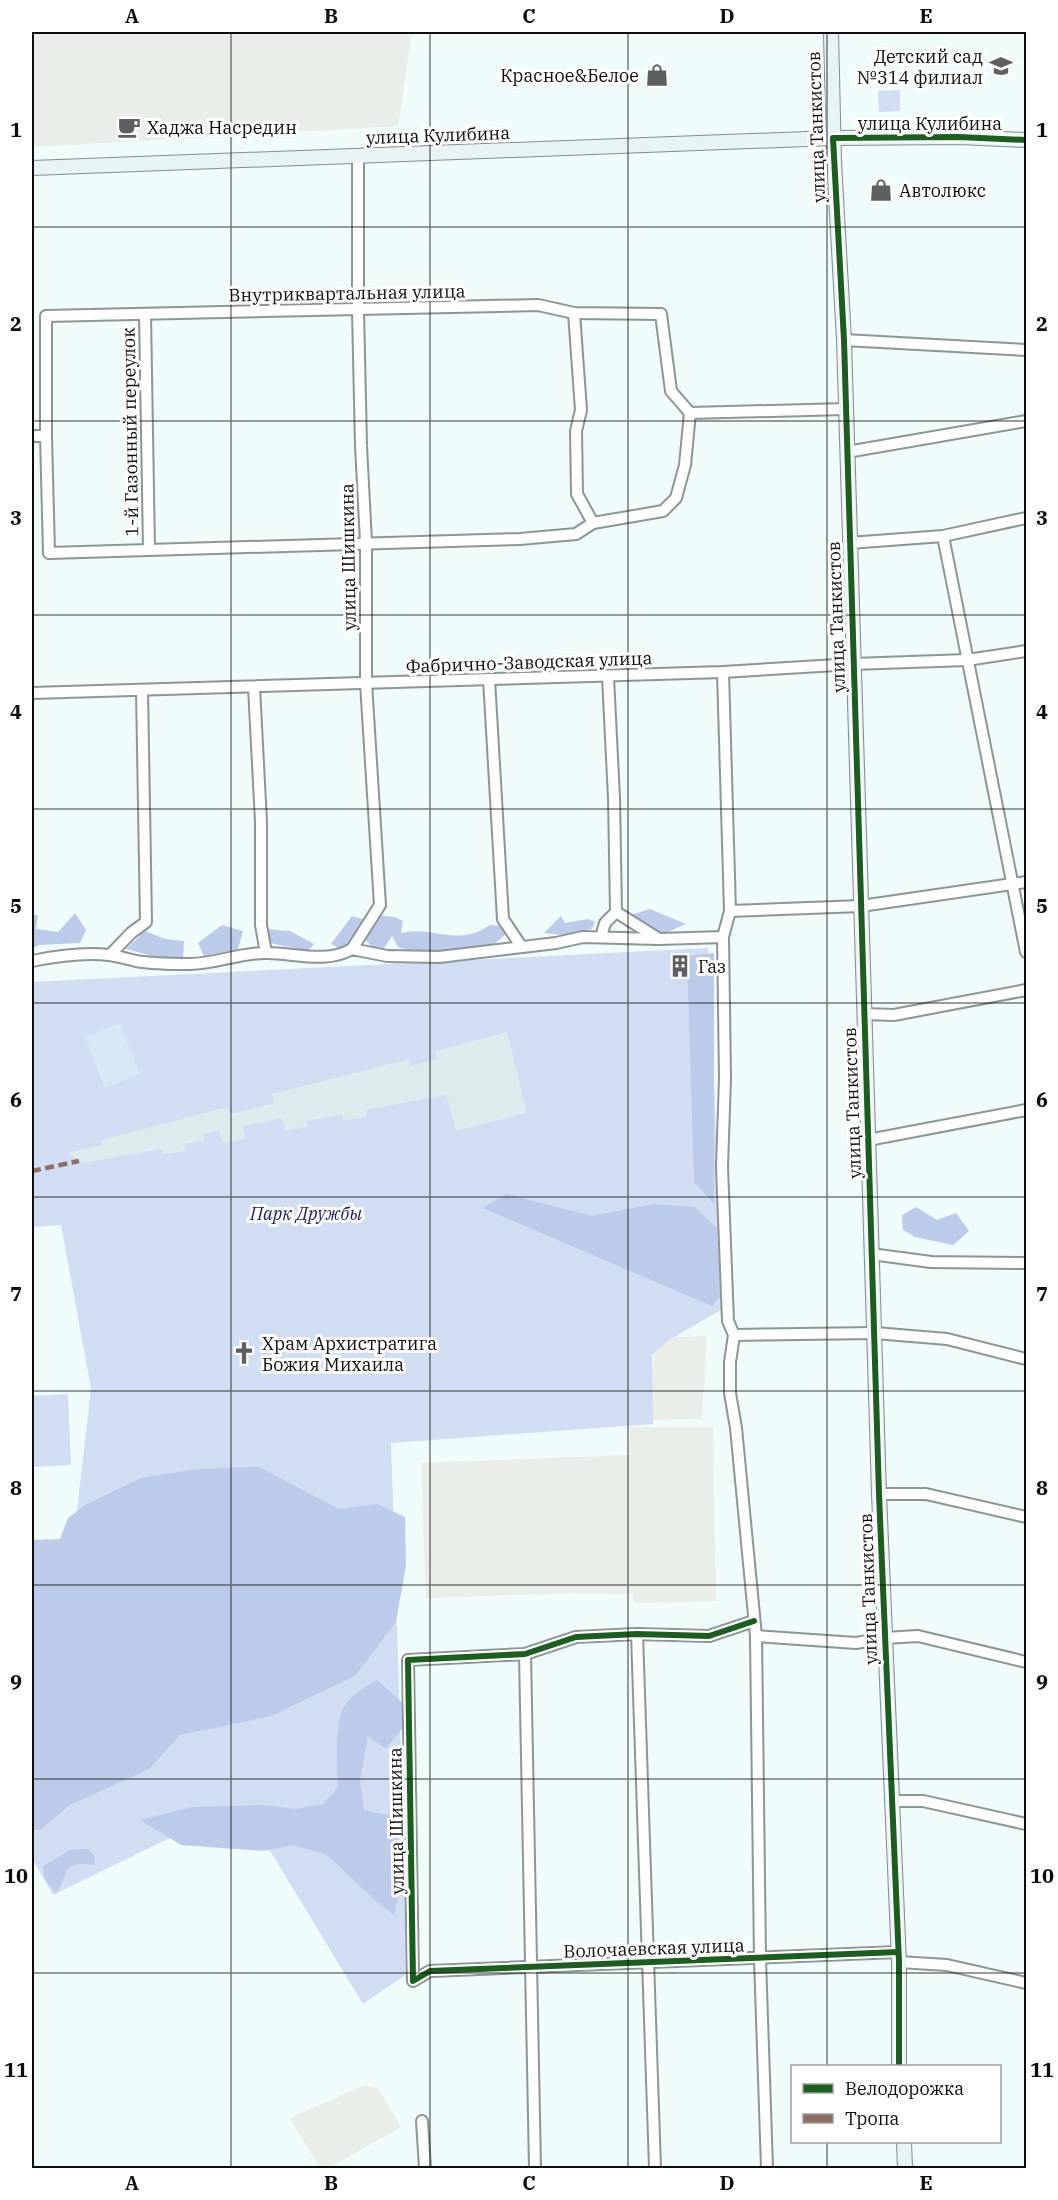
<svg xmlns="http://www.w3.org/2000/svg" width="1058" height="2200" viewBox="0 0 1058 2200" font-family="'IBM Plex Serif',serif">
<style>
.industrial{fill:#e9eee8}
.green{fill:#d0ddf2}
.forest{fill:#bdcbea}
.pitch{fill:#d9e8f6}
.plaza{fill:#dcebeb}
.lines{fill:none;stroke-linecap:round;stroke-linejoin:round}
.street-casing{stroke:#8f9494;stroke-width:14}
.secondary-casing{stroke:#868b8b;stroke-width:16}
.street{stroke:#fdfefe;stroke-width:10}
.secondary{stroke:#e8f3f5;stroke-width:14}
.quiet{stroke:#8d6e63;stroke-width:4.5;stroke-dasharray:9 4.5;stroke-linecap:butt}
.cycleway-casing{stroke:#fff;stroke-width:10}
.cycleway{stroke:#1b5e20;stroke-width:6}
.grid{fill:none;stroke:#0d0d0d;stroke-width:1.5;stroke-opacity:0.55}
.labels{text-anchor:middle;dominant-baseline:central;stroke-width:6;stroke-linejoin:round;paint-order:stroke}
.poi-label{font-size:18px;fill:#0d0d0d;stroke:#fff;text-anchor:start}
.street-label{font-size:18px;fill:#0d0d0d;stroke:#fff}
.park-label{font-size:18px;font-style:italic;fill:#1c1b66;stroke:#fff}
.neatline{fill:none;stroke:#0d0d0d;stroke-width:2}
.grid-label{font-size:20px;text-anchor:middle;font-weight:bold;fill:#0d0d0d}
</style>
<rect width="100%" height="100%" fill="#f0fbfb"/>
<!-- industrial -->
<g class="industrial">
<polygon points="32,32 412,32 398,126 32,147"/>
<polygon points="707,1336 702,1419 645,1420 657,1338"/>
<polygon points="630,1427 713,1427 716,1601 634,1603 633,1594 569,1593 426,1598 421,1463 629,1455"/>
<polygon points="365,2085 378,2088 401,2127 329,2168 320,2168 290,2118"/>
</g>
<!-- green -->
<g class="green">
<polygon points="900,90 900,111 879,112 878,91"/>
<polygon points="708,948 724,1308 669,1340 652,1355 653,1424 391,1443 408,1973 363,2004 266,1844 184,1831 53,1895 32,1858 32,1547 73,1546 91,1388 61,1225 32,1227 32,982"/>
<polygon points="68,1394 71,1465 32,1467 32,1396"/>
</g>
<!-- forest -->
<g class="forest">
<polygon points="650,909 686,924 661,935 631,915"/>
<polygon points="75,913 86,930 80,943 39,945 32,949 32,915 38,915 36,929 58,932"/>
<path d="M377 915 395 917 403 921 401 933C434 925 457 948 490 925L501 926 507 933C500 940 493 946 483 949 460 956 420 955 398 947L392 936 382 951 371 946 364 938Z"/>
<polygon points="352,916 365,920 342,950 331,944"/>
<polygon points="561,916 565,923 588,919 595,922 592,929 562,935 544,933"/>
<polygon points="222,925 243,931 238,949 204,956 198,943"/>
<polygon points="266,929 290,931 314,944 308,951 270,943"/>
<polygon points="145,931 165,939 184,941 183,958 156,957 126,949"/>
<polygon points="714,953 714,1204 694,1182 687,956"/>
<polygon points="506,1194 592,1216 653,1204 695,1207 717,1228 720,1297 712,1306 483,1208"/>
<polygon points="916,1207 937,1220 956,1213 969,1231 953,1245 915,1237 903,1230 902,1215"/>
<polygon points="259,1467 339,1509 377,1504 405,1517 406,1565 396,1622 355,1676 271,1716 180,1735 149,1769 70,1805 40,1830 32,1830 32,1540 60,1539 68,1518 85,1505 141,1478 198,1469"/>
<path d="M377 1680 404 1704V1726L386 1749 368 1736 360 1780 364 1810 396 1817 400 1888 394 1915 376 1901 327 1855 293 1845 264 1851 181 1845 140 1820 192 1807 263 1805 295 1809 323 1804 338 1787C337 1767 334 1724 344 1707 351 1695 365 1687 377 1680Z"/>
<path d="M88 1849 95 1857 94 1865C61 1859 69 1875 56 1894L44 1877 43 1866 70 1850Z"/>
</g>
<!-- pitch -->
<polygon class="pitch" points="120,1023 140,1074 105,1088 85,1037"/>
<!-- plaza -->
<polygon class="plaza" points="507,1032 527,1113 456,1131 446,1095 367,1110 366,1117 343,1121 343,1115 307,1121 307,1127 285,1131 282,1118 243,1126 245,1139 223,1143 219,1131 203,1134 204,1141 185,1144 185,1151 172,1153 163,1154 162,1149 83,1163 67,1153 102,1145 101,1140 223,1108 228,1107 230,1114 274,1103 272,1094 409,1059 411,1066 437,1059 435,1051"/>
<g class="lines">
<!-- street casing -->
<g class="street-casing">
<g id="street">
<polyline points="574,313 581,410 576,431 577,494 593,523"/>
<polyline points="145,314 149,549"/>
<polyline points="844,340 1026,350"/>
<polyline points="32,436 46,436 46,316 538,305 574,313 661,314 671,391 690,413"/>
<polyline points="46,436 49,553 520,539 576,534 593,523 663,511 676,498 685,465 690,413 846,409"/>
<polyline points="847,452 1026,421"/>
<polyline points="943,536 1026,952"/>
<polyline points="849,543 943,536 1026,518"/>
<polyline points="723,672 730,911 723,937 725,1078 722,1167 728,1321 734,1335 730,1362 730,1393 736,1428 756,1636 760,1959 767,2168"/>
<polyline points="608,677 614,798 616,912"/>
<polyline points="489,679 503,919 521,946"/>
<polyline points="254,687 261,822 261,925 266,953"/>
<polyline points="32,693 723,672 853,664 967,660 1026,651"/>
<polyline points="730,911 861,906 1026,882"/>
<polyline points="601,937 605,923 616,912 659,939"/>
<polyline points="352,949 380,905 366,683 366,542 361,446 358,310 358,156"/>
<polyline points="110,955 131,933 146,922 142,690"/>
<path d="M32 961C57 956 83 952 109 955 118 956 127 959 136 961 153 964 172 964 190 964 216 964 241 952 267 953 295 953 326 964 352 949L387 956 439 957 556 943 583 937 659 939 723 937"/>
<polyline points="864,1014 894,1015 1026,990"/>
<polyline points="868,1140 1026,1110"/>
<polyline points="871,1254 931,1262 1026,1263"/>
<polyline points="734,1335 875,1333 947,1339 1026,1359"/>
<polyline points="879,1494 926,1494 1026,1517"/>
<polyline points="754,1621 709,1636 637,1634 576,1637 525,1654 408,1660 413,1981 430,1971 898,1952"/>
<polyline points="637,1634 655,2168"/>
<polyline points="756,1636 856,1643 885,1638 918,1636 1026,1662"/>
<polyline points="525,1654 535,2168"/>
<polyline points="891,1801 923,1801 1026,1824"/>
<polyline points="899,1962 947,1965 1026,1983"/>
<polyline points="422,2121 425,2168"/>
</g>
</g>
<!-- secondary casing -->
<g class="secondary-casing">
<g id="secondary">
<polyline points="831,32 834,161 844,340 879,1494 899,1962 899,2066"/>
<polyline points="32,168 833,138 959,137 1026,140"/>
<polyline points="904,2142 905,2168"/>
</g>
</g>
<!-- street -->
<use href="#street" class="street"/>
<!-- secondary -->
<use href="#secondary" class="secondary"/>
<!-- quiet -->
<polyline class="quiet" points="32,1171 79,1161"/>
<!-- cycleway casing -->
<g class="cycleway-casing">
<g id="cycleway">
<polyline points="754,1621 709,1636 637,1634 576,1637 525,1654 408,1660 413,1981 430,1971 898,1952"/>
<polyline points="899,2066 899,1962 879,1494 844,340 833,138 959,137 1026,140"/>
</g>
</g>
<!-- cycleway -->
<use href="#cycleway" class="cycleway"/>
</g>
<!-- grid -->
<path class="grid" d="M231 32V2168M430 32V2168M628 32V2168M827 32V2066M32 227H1026M32 421H1026M32 615H1026M32 809H1026M32 1003H1026M32 1197H1026M32 1391H1026M32 1585H1026M32 1779H1026M32 1973H1026M827 2142V2168"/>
<!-- icons -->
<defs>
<g id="school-bare" transform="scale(1.8)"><path d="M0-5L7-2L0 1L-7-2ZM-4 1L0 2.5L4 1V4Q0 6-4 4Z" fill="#5c6060" stroke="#fff" stroke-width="2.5" paint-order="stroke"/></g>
<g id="shop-bare" transform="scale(1.8)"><path d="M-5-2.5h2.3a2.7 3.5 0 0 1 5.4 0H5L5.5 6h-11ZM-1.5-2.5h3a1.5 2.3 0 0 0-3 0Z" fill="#5c6060" stroke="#fff" stroke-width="2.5" paint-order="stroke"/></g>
<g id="cafe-bare" transform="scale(1.8)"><path d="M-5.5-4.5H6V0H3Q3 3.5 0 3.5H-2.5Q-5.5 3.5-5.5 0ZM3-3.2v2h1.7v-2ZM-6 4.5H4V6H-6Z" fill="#5c6060" stroke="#fff" stroke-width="2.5" paint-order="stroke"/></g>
<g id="building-bare" transform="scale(1.8)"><path d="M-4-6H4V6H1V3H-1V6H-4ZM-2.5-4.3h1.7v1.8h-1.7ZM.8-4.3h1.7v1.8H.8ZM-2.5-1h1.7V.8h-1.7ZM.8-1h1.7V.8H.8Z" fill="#5c6060" stroke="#fff" stroke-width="2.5" paint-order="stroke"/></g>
<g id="church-bare" transform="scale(1.8)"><path d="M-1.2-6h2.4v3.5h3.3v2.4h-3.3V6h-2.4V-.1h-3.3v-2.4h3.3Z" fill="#5c6060" stroke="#fff" stroke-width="2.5" paint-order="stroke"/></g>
</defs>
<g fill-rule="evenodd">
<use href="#school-bare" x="1001" y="66"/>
<use href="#shop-bare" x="657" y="75"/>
<use href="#cafe-bare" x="129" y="127"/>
<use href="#shop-bare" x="881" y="190"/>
<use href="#building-bare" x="680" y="966"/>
<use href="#church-bare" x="244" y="1353"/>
</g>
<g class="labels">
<!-- poi labels -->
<g class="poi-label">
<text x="983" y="56" text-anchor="end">Детский сад<tspan x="983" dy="21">№314 филиал</tspan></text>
<text x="639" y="75" text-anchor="end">Красное&amp;Белое</text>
<text x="147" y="127">Хаджа Насредин</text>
<text x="899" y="190">Автолюкс</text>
<text x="698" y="966">Газ</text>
<text x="262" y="1343">Храм Архистратига<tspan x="262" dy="21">Божия Михаила</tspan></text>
</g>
<!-- street labels -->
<g class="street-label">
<text x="930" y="123">улица Кулибина</text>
<text transform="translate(816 127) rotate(-92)">улица Танкистов</text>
<text transform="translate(438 135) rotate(-2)">улица Кулибина</text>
<text transform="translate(347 293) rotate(-1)">Внутриквартальная улица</text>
<text transform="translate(130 432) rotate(-91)">1-й Газонный переулок</text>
<text transform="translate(348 557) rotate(-91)">улица Шишкина</text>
<text transform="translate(836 617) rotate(-92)">улица Танкистов</text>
<text transform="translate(529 662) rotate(-2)">Фабрично-Заводская улица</text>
<text transform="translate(852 1103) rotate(-92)">улица Танкистов</text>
<text transform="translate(868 1589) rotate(-92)">улица Танкистов</text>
<text transform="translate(396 1821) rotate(-91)">улица Шишкина</text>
<text transform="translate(654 1948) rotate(-2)">Волочаевская улица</text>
</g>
<!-- park labels -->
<g class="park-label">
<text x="306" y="1213">Парк Дружбы</text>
</g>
</g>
<!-- border -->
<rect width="1058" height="2200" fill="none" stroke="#ffffff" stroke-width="66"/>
<!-- legend -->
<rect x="791" y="2065" width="210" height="78" fill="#ffffff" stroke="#9e9e9e" stroke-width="1.5"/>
<rect x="803" y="2084" width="30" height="9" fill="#1b5e20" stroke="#9e9e9e" stroke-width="1.5"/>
<text x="845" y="2095" font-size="18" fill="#0d0d0d">Велодорожка</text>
<rect x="803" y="2114" width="30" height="9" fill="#8d6e63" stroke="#9e9e9e" stroke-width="1.5"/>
<text x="845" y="2125" font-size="18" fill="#0d0d0d">Тропа</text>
<rect x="33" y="33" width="992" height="2134" class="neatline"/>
<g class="grid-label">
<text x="132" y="23">A</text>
<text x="331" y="23">B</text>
<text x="529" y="23">C</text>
<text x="727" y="23">D</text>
<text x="926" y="23">E</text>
<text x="16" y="137">1</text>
<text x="1042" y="137">1</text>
<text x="16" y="331">2</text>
<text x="1042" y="331">2</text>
<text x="16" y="525">3</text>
<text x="1042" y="525">3</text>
<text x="16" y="719">4</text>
<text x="1042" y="719">4</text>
<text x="16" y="913">5</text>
<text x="1042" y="913">5</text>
<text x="16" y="1107">6</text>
<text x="1042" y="1107">6</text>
<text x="16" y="1301">7</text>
<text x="1042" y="1301">7</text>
<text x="16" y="1495">8</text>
<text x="1042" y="1495">8</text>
<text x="16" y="1689">9</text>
<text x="1042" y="1689">9</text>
<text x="16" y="1883">10</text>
<text x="1042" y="1883">10</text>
<text x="16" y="2077">11</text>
<text x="1042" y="2077">11</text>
<text x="132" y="2190">A</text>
<text x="331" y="2190">B</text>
<text x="529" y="2190">C</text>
<text x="727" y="2190">D</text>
<text x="926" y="2190">E</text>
</g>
</svg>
